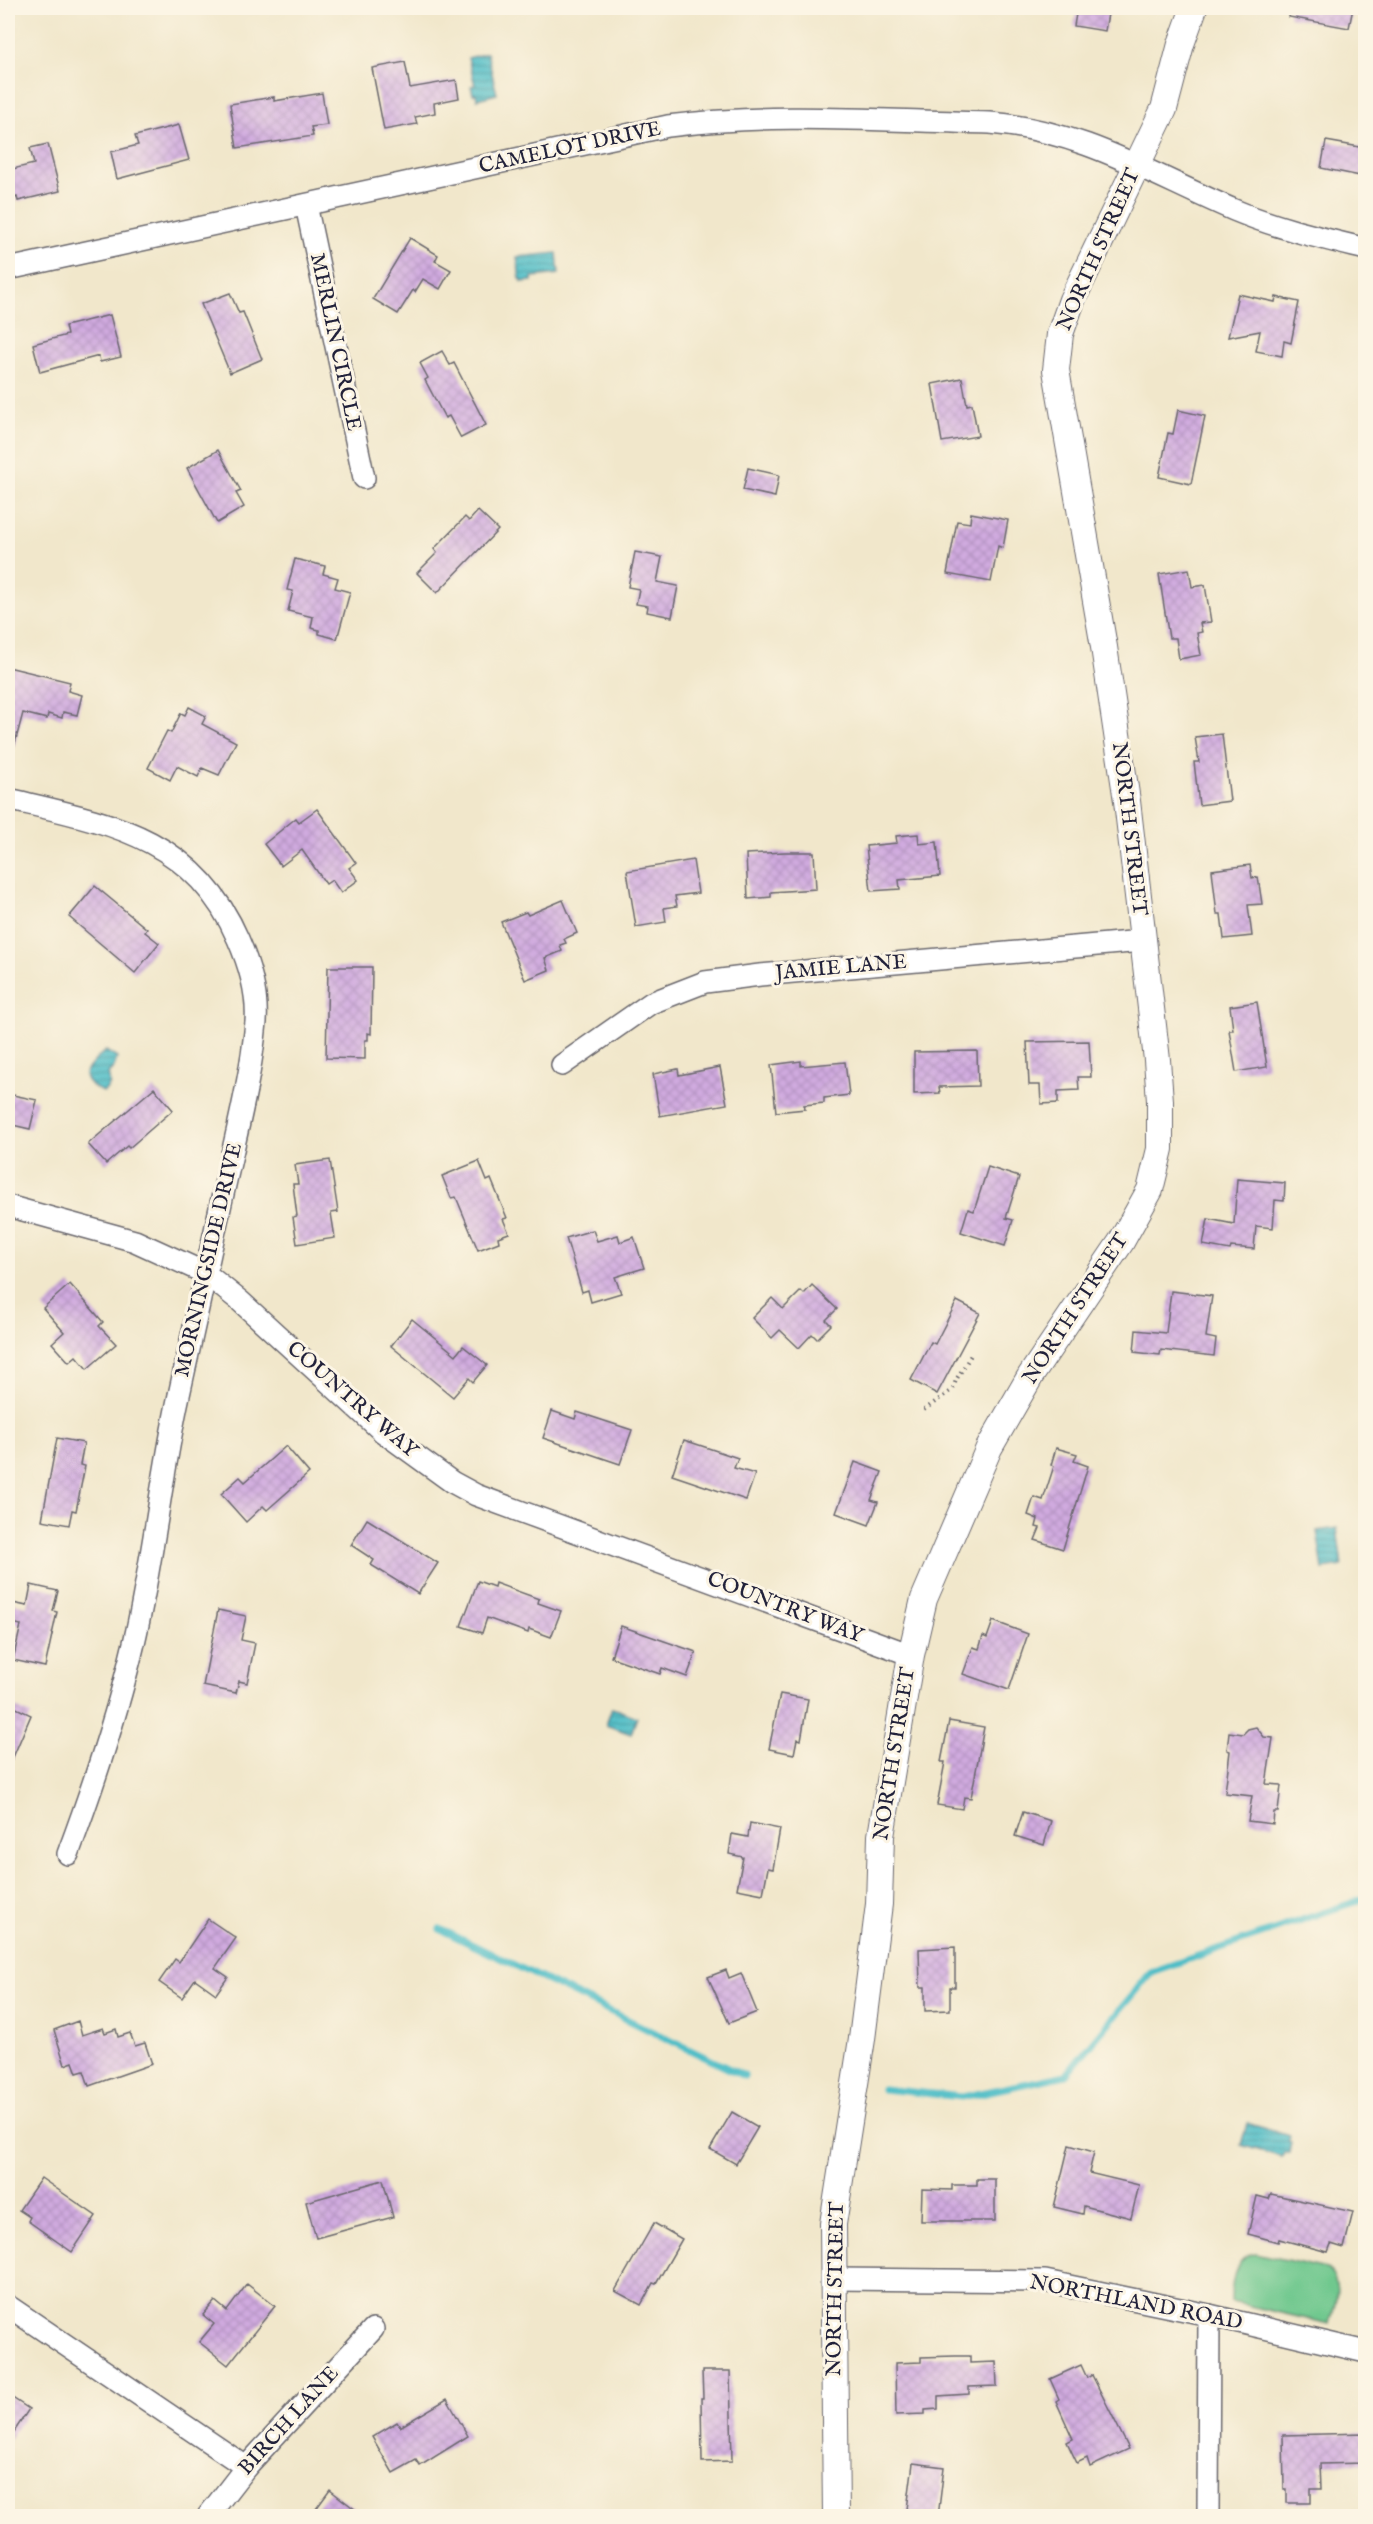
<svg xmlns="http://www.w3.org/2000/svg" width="1373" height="2524" viewBox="0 0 1373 2524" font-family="'IM FELL English',serif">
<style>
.grass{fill:#6fc88e;stroke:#487564;stroke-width:1.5}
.water{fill:url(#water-rules);stroke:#397081;stroke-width:1.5}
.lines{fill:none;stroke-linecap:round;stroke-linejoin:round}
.stream{stroke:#50bec7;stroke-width:7}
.building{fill:url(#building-cross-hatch)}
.minor-casing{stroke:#6a676d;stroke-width:24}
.tertiary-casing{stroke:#6a676d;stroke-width:28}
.path{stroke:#6a676d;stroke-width:4;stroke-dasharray:1.5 4.5;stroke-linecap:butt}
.minor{stroke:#fff;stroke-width:21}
.tertiary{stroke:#fff;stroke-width:26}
.labels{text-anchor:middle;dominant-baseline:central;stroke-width:6;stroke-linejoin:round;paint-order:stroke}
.street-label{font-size:21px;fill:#22223b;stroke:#fcf5e5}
</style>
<defs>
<pattern id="water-rules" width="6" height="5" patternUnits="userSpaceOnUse" patternTransform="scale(1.5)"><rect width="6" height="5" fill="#50bec7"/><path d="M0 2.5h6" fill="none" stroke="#429aa3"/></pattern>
<pattern id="building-cross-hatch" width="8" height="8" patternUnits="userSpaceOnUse" patternTransform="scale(1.5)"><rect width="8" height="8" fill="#d0aadf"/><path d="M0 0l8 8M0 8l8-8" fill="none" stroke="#b292c0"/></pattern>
</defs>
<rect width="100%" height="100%" fill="#fcf5e5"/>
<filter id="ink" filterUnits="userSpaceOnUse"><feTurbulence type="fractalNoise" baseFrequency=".0167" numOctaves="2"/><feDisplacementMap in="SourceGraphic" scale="12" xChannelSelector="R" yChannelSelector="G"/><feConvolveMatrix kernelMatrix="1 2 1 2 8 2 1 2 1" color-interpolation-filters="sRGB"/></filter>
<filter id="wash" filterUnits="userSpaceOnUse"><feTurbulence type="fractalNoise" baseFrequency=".008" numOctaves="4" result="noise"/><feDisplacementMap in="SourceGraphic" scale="24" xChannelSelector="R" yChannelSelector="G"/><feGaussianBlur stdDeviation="1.35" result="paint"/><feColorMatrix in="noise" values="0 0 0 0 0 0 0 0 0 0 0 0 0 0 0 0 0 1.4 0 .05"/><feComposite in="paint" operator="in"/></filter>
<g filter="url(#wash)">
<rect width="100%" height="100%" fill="#f1e7cb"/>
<!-- grass -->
<path class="grass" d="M1256 2253 1326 2269C1345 2282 1334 2306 1330 2324L1231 2302C1231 2284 1234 2256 1256 2253Z"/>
<!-- water -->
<g class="water">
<polygon points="487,53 497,94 477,99 476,94 473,94 471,86 475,85 468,58"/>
<polygon points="557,253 559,274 532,277 532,281 522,282 522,279 520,279 517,257"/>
<path d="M106 1051 117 1058 114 1067 108 1073 110 1084 104 1092C96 1090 85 1082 85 1074 87 1069 102 1052 106 1051Z"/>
<polygon points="1337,1528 1342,1566 1323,1569 1317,1531"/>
<polygon points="612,1708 637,1717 631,1734 606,1725"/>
<polygon points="1247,2123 1289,2136 1288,2141 1291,2142 1289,2153 1284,2152 1282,2157 1241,2145"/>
</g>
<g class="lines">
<!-- stream -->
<g class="stream">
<polyline points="440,1929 744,2076"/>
<polyline points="883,2089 962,2097 1066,2075 1151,1972 1366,1898"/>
</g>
</g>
<g id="blocks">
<!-- building -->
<g class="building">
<polygon points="1077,8 1109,8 1105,31 1074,26"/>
<polygon points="1290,8 1353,8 1349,28 1289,17"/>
<polygon points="405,62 410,88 456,80 459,98 434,103 435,113 415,117 417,124 384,130 372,68"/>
<polygon points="322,93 327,125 311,127 313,136 237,148 230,104 274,97 274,101"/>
<polygon points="179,125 189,160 117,179 111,152 138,145 135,136"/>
<polygon points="1326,141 1365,148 1365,177 1321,168"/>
<polygon points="48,144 60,191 18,201 17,197 8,200 8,170 34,164 30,148"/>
<polygon points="410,238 438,255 435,261 451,270 440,289 423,279 415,292 413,290 398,314 373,299"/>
<polygon points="230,293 239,313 243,312 262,359 230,373 201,304"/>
<polygon points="1238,294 1275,302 1276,297 1299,302 1291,343 1284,341 1282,356 1256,351 1260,331 1228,337"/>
<polygon points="110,315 121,357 100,362 99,356 40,372 33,344 67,335 65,326"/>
<polygon points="442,351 450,365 454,363 486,425 461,438 449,416 445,418 425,380 428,378 420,363"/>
<polygon points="962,378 967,405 972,404 978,436 942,442 932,384"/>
<polygon points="1178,410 1205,416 1191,484 1159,477 1168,433 1173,434"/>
<polygon points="218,450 241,491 236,493 244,507 217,523 187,468"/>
<polygon points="748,468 779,475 775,497 743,490"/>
<polygon points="478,511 498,530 437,593 417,573 437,553 434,549 465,517 469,521"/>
<polygon points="971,513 1008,520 1003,548 998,546 991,582 947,574 957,521 970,523"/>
<polygon points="635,552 662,557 657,582 678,586 672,617 647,612 648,606 636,604 639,589 628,587"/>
<polygon points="295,559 325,566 323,574 338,578 335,588 350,592 337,639 319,634 319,630 311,628 313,617 288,611 293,591 287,590"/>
<polygon points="1189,569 1192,587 1205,585 1211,622 1200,623 1202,632 1197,633 1201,655 1179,659 1176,638 1169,638 1159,574"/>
<polygon points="8,667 70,682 68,691 82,695 77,715 63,712 62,718 48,714 47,719 23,713 14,747 8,746"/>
<polygon points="189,707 206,716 202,724 236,742 219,775 202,768 198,777 177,766 170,780 148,768 167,731 171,733 181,713 185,715"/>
<polygon points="1222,734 1230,801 1199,805 1194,762 1199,762 1195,737"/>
<polygon points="317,809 356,863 349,868 358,880 341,893 332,880 326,884 302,850 281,866 264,844 296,818 299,822"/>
<polygon points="918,834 919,844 937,842 940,876 899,880 900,889 871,891 866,846 897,843 896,836"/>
<polygon points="785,852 814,852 816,889 771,892 771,897 748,899 746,854"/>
<polygon points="693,860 698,893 675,896 677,906 664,908 666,922 636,927 627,871"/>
<polygon points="1250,865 1252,878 1258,877 1262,904 1248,905 1252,936 1224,939 1221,914 1217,914 1212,870"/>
<polygon points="95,886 147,929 145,932 159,943 135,973 69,917"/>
<polygon points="563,900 577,933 564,939 566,943 560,945 562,951 545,958 549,970 525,980 501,922 526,912 528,915"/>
<polygon points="328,967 372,967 371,1034 368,1033 368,1040 365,1040 365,1059 326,1058"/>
<polygon points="1257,1002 1267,1067 1236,1072 1229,1030 1233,1030 1230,1006"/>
<polygon points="1089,1041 1091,1077 1078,1077 1079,1090 1058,1091 1058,1103 1041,1104 1040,1085 1029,1085 1027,1042"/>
<polygon points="977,1051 978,1086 939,1087 940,1093 914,1094 914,1052"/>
<polygon points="801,1061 801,1066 845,1062 849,1095 824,1098 824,1103 804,1105 805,1109 776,1112 771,1065"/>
<polygon points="720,1067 727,1104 660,1116 653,1074 678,1069 679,1075"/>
<polygon points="154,1088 173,1110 129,1148 127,1146 106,1164 88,1144"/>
<polygon points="8,1094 37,1100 30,1129 8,1124"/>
<polygon points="330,1160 338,1212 331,1213 335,1238 297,1244 293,1217 297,1216 293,1184 298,1184 295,1165"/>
<polygon points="479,1161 487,1181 491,1179 507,1218 503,1219 509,1233 498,1237 499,1242 478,1250 456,1197 451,1198 442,1176"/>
<polygon points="988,1167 1019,1177 1006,1218 1013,1220 1005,1246 961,1232 968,1209 974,1211"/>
<polygon points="1237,1179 1285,1183 1284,1201 1275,1200 1273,1228 1256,1226 1254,1249 1231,1247 1230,1250 1203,1245 1208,1219 1234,1224"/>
<polygon points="593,1230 597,1241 618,1235 620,1242 634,1237 644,1268 615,1277 621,1293 591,1302 588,1290 582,1292 566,1238"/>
<polygon points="70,1284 103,1322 99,1326 116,1344 87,1369 76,1356 69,1362 52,1343 64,1332 43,1308"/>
<polygon points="812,1285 837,1309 826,1320 831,1325 817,1339 812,1334 799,1348 780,1330 772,1338 752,1318 772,1298 783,1309 801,1291 804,1294"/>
<polygon points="1171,1291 1212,1296 1206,1337 1216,1339 1214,1356 1161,1350 1160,1355 1134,1352 1136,1330 1166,1333"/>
<polygon points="957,1301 980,1313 937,1394 911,1380 931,1342 935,1344"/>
<polygon points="412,1319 456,1355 463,1346 487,1365 473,1382 469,1378 453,1397 391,1346"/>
<polygon points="552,1411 575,1419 577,1412 632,1430 620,1464 543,1438"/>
<polygon points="57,1438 84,1443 80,1465 85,1466 76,1511 72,1510 69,1525 42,1520"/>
<polygon points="684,1440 738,1458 734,1468 755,1474 746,1500 672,1475"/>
<polygon points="286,1446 309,1473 267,1510 263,1506 246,1522 221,1494 240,1477 245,1482"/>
<polygon points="1056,1448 1077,1454 1074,1461 1088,1466 1063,1549 1035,1540 1040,1528 1036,1527 1038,1519 1028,1515 1034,1497 1043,1500 1054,1466 1051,1465"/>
<polygon points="855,1462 882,1472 871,1500 878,1502 869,1525 836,1513"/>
<polygon points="367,1519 438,1563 418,1594 371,1565 374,1560 351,1545"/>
<polygon points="478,1581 494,1587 495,1583 539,1599 538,1603 561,1611 551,1637 529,1629 528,1633 487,1618 482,1633 461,1626"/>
<polygon points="31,1585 58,1591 53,1611 57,1612 45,1667 13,1660 21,1625 8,1622 8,1602 27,1606"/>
<polygon points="218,1610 246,1616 241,1640 255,1643 247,1683 239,1681 236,1693 203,1686"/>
<polygon points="993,1621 1028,1634 1009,1690 963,1674 973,1647 979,1649 983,1636 987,1638"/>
<polygon points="621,1626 696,1652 687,1677 662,1668 660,1674 611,1657"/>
<polygon points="780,1694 808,1699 801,1740 797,1739 794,1754 769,1749"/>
<polygon points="8,1704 31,1715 8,1769"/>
<polygon points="949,1721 984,1727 971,1798 964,1797 962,1809 937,1805 945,1762 941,1762"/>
<polygon points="1256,1727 1264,1737 1273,1738 1266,1784 1281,1785 1278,1812 1274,1812 1273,1824 1248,1821 1252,1796 1225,1793 1230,1751 1227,1750 1229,1732 1243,1734 1248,1729"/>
<polygon points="1023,1812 1051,1821 1044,1845 1015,1836"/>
<polygon points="750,1823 780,1829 773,1869 768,1868 763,1894 737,1889 743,1857 729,1854 732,1834 748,1837"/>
<polygon points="208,1919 236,1938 215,1968 228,1977 216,1994 195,1979 182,1998 159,1982 175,1959 179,1962"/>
<polygon points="955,1947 955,1987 950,1987 950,2010 925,2011 925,1987 920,1987 919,1949"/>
<polygon points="726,1970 729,1978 741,1973 757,2012 729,2023 708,1977"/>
<polygon points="78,2021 82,2035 103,2028 105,2033 116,2029 118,2037 130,2033 135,2046 145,2043 152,2064 89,2086 84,2071 77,2073 73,2062 65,2065 54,2030"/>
<polygon points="732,2112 758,2127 736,2164 710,2149"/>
<polygon points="1069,2145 1094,2152 1089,2173 1139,2185 1131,2218 1084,2206 1083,2214 1054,2207"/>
<polygon points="41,2178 96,2216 72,2252 28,2221 30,2217 19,2210"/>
<polygon points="977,2179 995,2179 995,2221 921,2221 922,2189 952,2190 952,2185 977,2185"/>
<polygon points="383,2180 393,2217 316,2238 306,2202"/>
<polygon points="1271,2194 1353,2212 1344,2248 1331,2244 1328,2252 1279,2239 1278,2242 1248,2234 1257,2196 1269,2199"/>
<polygon points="654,2223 682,2239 656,2284 653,2283 641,2305 615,2291"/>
<polygon points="247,2284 275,2306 228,2365 199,2342 214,2324 203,2315 215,2301 227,2311"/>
<polygon points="955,2356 970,2356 970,2363 996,2362 997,2386 969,2387 969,2394 938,2396 938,2409 925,2410 925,2414 896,2415 895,2363 921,2362 921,2357"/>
<polygon points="1081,2365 1087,2378 1092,2375 1129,2449 1090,2467 1087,2458 1077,2463 1067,2442 1073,2439 1056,2401 1059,2399 1050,2379"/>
<polygon points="702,2371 730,2371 732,2461 702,2462 701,2398 703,2398"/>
<polygon points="8,2395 29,2409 8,2441"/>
<polygon points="447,2399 468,2436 420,2466 416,2460 393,2473 372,2437 397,2422 400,2427"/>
<polygon points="1365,2433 1365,2463 1320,2464 1321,2489 1311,2489 1311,2503 1287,2503 1287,2489 1284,2489 1283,2435"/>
<polygon points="913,2463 944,2467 938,2517 906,2517"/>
<polygon points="330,2490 365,2517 310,2517"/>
</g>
</g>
</g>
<g filter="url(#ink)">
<use href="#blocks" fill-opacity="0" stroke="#6a676d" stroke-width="1.5"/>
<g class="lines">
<!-- minor casing -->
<g class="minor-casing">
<g id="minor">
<polyline points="306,205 364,478"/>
<path d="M8 269 668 126C774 112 883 121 990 123 1082 130 1152 175 1234 210 1277 228 1321 238 1366 249"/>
<path d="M8 799C105 822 193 835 238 939 249 964 258 994 256 1022 251 1077 237 1131 225 1185 209 1255 194 1325 179 1395 161 1477 153 1561 134 1643 117 1715 94 1784 68 1854"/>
<polyline points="562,1065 651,1003 705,982 760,975 1142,941"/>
<polyline points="8,1206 135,1241 205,1273 240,1301 383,1432 452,1482 476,1495 911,1655"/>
<polyline points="832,2279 1045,2281 1209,2315 1366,2352"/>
<polyline points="8,2306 246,2467"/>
<polyline points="208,2516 246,2467 373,2329"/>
<polyline points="1208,2516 1209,2315"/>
</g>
</g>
<!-- tertiary casing -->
<g class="tertiary-casing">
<polyline id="tertiary" points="836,2516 833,2224 862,2039 879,1904 881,1836 911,1655 924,1599 989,1448 1031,1375 1121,1242 1150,1190 1160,1149 1160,1101 1157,1060 1127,801 1104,647 1056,370 1060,334 1072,300 1164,109 1181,44 1194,8"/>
</g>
<!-- path -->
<polyline class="path" points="924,1410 953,1389 956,1380 971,1355"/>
<!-- minor -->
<use href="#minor" class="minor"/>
<!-- tertiary -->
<use href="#tertiary" class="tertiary"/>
</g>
</g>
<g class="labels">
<!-- street labels -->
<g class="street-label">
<text transform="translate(570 148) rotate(-12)">CAMELOT DRIVE</text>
<text transform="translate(1099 250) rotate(-66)">NORTH STREET</text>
<text transform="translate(335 342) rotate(78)">MERLIN CIRCLE</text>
<text transform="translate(1129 829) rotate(83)">NORTH STREET</text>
<text transform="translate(841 968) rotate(-5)">JAMIE LANE</text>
<text transform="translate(209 1260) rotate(-77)">MORNINGSIDE DRIVE</text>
<text transform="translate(1076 1309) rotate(-57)">NORTH STREET</text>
<text transform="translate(352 1400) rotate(41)">COUNTRY WAY</text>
<text transform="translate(785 1608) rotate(21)">COUNTRY WAY</text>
<text transform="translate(895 1754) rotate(-81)">NORTH STREET</text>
<text transform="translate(836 2289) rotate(-89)">NORTH STREET</text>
<text transform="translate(1136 2303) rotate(11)">NORTHLAND ROAD</text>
<text transform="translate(289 2421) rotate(-48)">BIRCH LANE</text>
</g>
</g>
<!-- margin -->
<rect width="1373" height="2524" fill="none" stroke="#fcf5e5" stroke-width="30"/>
</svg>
